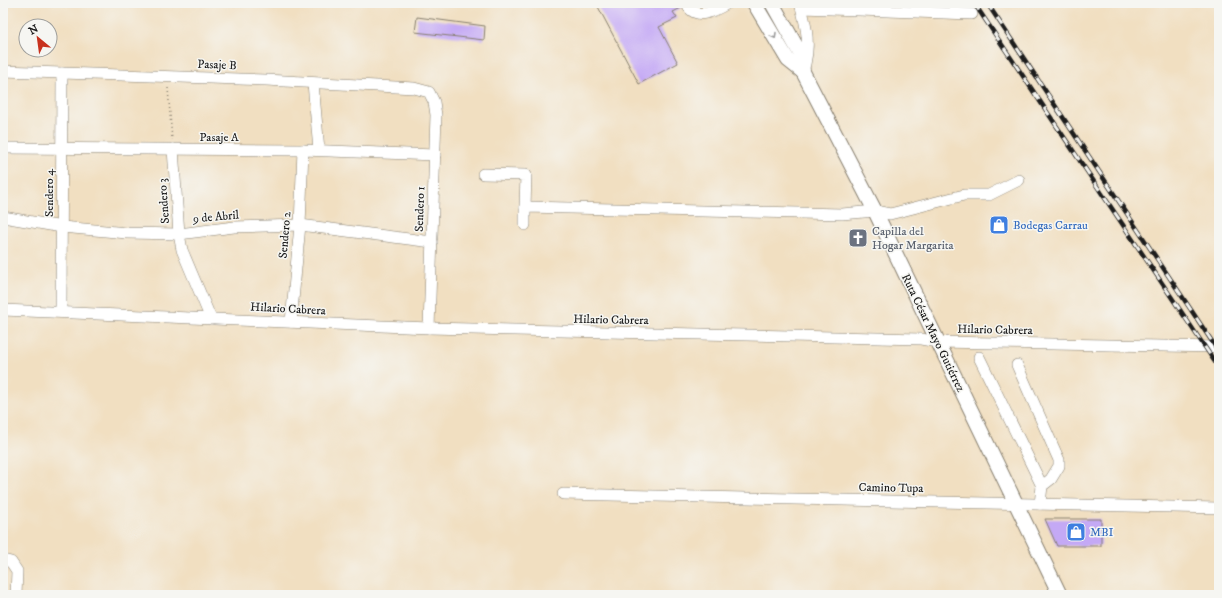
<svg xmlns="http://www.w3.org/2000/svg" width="1222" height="598" viewBox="0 0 1222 598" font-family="'IM FELL DW Pica',serif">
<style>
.building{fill:#c4a9f5}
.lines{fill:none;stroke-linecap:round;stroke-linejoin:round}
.minor-casing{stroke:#867e6e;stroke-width:12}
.major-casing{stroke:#867e6e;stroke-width:16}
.path{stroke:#867e6e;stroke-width:1.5;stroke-dasharray:1 3;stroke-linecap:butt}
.minor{stroke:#fff;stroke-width:11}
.major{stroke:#fff;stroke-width:14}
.rail-casing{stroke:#1c1c1c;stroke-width:4.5}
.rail{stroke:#f6f6f2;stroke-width:3;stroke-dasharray:9;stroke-linecap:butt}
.oneway{stroke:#999}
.labels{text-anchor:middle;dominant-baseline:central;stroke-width:3;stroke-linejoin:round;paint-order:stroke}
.street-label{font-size:12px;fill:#1c1c1c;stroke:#f6f6f2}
.shop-label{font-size:12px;fill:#366cbe;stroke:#f6f6f2;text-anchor:start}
.worship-label{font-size:12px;fill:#5b616d;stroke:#f6f6f2;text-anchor:start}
</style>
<rect width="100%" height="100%" fill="#f6f6f2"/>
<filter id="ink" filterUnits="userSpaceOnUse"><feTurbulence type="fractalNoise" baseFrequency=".025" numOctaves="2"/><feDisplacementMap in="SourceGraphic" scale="8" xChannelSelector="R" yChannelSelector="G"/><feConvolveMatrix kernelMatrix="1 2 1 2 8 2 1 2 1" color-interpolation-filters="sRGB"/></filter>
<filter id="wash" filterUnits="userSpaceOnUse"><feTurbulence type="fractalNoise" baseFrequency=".012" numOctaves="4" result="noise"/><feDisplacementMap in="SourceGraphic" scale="16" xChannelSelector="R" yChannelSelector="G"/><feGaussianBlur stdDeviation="0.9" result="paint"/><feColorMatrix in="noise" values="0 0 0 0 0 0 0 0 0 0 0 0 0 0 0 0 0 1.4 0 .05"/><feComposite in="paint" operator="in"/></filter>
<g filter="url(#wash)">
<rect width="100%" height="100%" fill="#f1dfc1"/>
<g id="blocks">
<!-- building -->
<g class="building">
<polygon points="596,3 679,3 681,8 673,12 677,18 659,27 678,63 639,84"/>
<polygon points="417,17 485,26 484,40 415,32"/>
<polygon points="1045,519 1101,519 1101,546 1057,546"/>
</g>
</g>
</g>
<g filter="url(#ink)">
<use href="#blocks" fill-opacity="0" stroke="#867e6e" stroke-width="1"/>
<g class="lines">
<!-- minor casing -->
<g class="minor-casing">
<g id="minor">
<path d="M686 3C695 22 715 11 728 3"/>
<path d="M800 3C807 28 811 46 803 71"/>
<polyline points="802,8 972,14"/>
<polyline points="3,71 266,80 414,88 429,92 434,102 436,115 429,328"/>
<polyline points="313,83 319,150"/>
<polyline points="3,148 303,150 435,155"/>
<polyline points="173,149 179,234 182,250 211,319"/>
<polyline points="483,174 526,175 525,207"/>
<polyline points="3,217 62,227 127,233 179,234 234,227 300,225 432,242"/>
<polyline points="525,225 525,207 842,214 875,211 890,214 964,195 989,195 1019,180"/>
<polyline points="3,310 429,328 921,339 937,342 1219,347"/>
<polyline points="61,312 62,73"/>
<polyline points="291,322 300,225 303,150"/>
<polyline points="979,357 1042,486"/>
<polyline points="1017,365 1059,460 1059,466 1051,479 1042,486 1040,504"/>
<polyline points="563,494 1219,508"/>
<polyline points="3,560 11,562 17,571 16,595"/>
</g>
</g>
<!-- major casing -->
<g class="major-casing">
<g id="major">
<polyline points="754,3 788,60 803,72"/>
<polyline points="772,3 800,53 803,72 875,211 1060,595"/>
</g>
</g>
<!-- path -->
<polyline class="path" points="168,88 172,140"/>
<!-- minor -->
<use href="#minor" class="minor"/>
<!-- major -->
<use href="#major" class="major"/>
<!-- rail casing -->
<g class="rail-casing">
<g id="rail">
<polyline points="974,3 1219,368"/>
<polyline points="987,3 1219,352"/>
</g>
</g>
<!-- rail -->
<use href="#rail" class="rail"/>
</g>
<!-- one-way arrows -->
<defs><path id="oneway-chevron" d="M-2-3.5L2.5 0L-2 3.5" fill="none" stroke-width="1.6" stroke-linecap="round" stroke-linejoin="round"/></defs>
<use class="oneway" href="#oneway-chevron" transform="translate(774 36) rotate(59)"/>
</g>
<!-- icons -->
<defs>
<g id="shop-square" transform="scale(1)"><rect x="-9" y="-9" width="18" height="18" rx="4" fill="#3f7fe0" stroke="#f6f6f2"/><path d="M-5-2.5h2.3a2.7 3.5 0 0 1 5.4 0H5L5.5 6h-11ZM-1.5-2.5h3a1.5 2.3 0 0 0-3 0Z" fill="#fff"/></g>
<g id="church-square" transform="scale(1)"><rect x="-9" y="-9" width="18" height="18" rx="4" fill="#6b7280" stroke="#f6f6f2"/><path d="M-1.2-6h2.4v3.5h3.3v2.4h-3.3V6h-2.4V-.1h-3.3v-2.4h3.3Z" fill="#fff"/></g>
</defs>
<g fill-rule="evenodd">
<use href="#shop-square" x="999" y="225"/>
<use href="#church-square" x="858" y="238"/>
<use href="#shop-square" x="1076" y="532"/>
</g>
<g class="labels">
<!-- street labels -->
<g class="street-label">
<text transform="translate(217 65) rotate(2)">Pasaje B</text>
<text x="219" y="137">Pasaje A</text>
<text transform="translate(49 193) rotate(-90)">Sendero 4</text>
<text transform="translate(164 201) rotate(-94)">Sendero 3</text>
<text transform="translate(420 209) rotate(-88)">Sendero 1</text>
<text transform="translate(216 217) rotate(-5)">9 de Abril</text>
<text transform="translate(285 235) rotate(-85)">Sendero 2</text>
<text transform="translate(288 309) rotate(3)">Hilario Cabrera</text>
<text transform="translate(611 320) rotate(1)">Hilario Cabrera</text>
<text transform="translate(995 330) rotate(1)">Hilario Cabrera</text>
<text transform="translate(933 333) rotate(64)">Ruta César Mayo Gutiérrez</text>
<text transform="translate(891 488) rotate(1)">Camino Tupa</text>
</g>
<!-- shop labels -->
<g class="shop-label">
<text x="1013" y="225">Bodegas Carrau</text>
<text x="1090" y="532">MBI</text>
</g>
<!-- worship labels -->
<g class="worship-label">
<text x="872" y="231">Capilla del<tspan x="872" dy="14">Hogar Margarita</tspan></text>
</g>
</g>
<!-- margin -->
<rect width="1222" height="598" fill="none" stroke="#f6f6f2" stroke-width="16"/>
<!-- north arrow -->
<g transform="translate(38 38) rotate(331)"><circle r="19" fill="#f6f6f2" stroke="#9f9f9c"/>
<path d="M0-3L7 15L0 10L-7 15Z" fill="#c8321e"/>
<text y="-6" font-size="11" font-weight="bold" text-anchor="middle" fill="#1c1c1c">N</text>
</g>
</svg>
